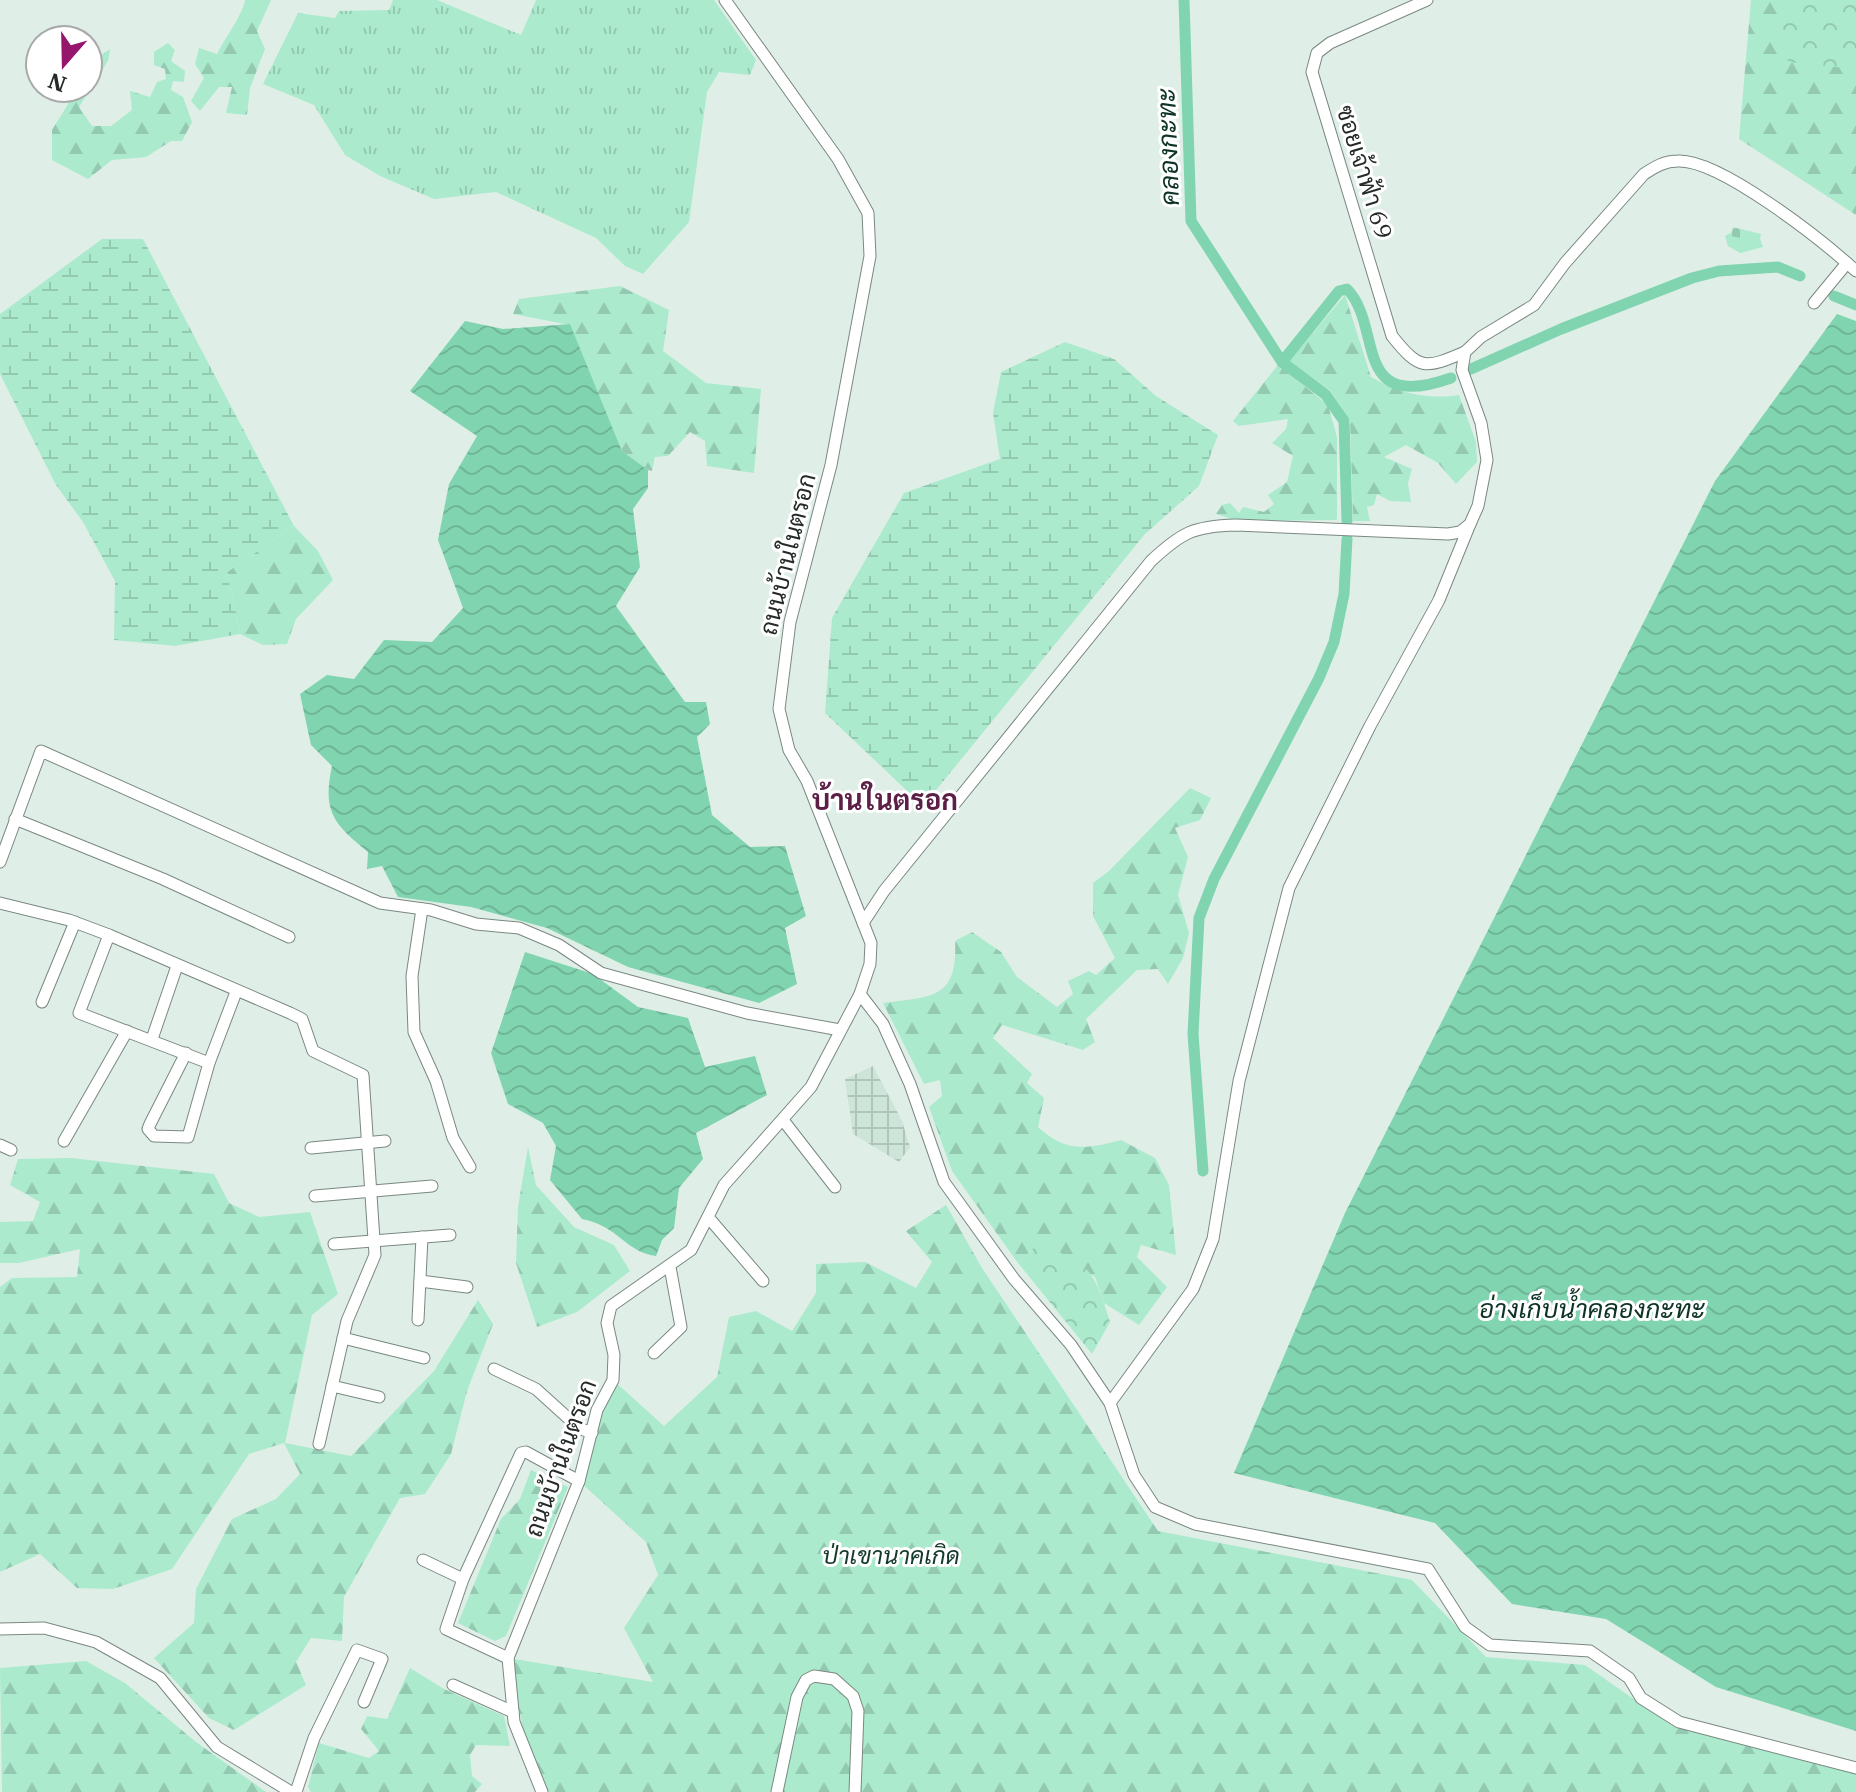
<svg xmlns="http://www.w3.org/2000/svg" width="1856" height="1792" viewBox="0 0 1856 1792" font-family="'IBM Plex Serif',Sarabun,serif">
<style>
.industrial{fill:url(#industrial-grid)}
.grass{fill:url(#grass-tufts)}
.forest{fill:url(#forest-firs)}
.wetland{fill:url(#wetland-marsh)}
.cemetery{fill:url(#cemetery-stones)}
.park{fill:url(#park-crowns)}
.water{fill:url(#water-waves)}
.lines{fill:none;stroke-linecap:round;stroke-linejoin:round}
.canal{stroke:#80d4b0;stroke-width:11}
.minor-casing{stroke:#7a8881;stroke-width:13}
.minor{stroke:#fff;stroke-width:11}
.labels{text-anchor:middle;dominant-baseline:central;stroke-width:6;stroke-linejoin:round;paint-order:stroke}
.street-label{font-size:24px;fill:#242a27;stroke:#fff}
.park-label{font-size:24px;font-style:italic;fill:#143a2b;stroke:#fff}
.water-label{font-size:26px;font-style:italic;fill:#0c3324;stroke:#fff}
.quarter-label{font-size:28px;font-weight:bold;fill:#5c2046;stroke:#fff}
</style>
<defs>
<pattern id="industrial-grid" width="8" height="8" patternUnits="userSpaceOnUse" patternTransform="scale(2)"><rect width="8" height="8" fill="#cde4d8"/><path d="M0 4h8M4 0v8" fill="none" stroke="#b0c4b9"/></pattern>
<pattern id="grass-tufts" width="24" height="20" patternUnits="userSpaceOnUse" patternTransform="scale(2)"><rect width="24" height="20" fill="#abeacd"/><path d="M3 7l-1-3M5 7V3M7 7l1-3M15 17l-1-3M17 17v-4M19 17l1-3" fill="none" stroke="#93c9b0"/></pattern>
<pattern id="forest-firs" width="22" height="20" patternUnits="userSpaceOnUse" patternTransform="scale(2)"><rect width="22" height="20" fill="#abeacd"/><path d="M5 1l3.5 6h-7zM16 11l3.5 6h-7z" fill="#93c9b0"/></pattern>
<pattern id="wetland-marsh" width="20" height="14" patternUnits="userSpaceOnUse" patternTransform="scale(2)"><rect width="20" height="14" fill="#abeacd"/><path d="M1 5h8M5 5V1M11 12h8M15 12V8" fill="none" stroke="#93c9b0"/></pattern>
<pattern id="cemetery-stones" width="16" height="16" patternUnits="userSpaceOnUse" patternTransform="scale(2)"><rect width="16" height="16" fill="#abeacd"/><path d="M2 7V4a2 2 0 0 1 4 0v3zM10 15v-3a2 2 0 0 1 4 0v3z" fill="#93c9b0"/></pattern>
<pattern id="park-crowns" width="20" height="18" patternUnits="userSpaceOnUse" patternTransform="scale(2)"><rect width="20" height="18" fill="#abeacd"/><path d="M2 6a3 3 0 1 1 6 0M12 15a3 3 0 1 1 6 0" fill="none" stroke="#93c9b0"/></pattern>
<pattern id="water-waves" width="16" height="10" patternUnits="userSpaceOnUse" patternTransform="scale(2)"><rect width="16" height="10" fill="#80d4b0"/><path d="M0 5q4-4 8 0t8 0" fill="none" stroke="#6eb697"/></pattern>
</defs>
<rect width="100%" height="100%" fill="#dfefe7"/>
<!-- industrial -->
<polygon class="industrial" points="873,1066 902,1121 910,1147 899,1162 853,1134 845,1079"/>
<!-- grass -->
<polygon class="grass" points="393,0 437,0 521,35 536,0 714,0 756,60 750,75 719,72 707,92 689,222 643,274 625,266 596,238 496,192 434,199 380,176 345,155 314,105 263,84 298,13 335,18 339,11 389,10"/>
<!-- forest -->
<g class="forest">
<path d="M245 0H271L257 31 265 49 250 88 247 115 226 113 232 87H219L200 111 191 101 204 78 195 64 199 48 217 54C224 40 244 12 245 0Z"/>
<polygon points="1751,0 1856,0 1856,215 1739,139"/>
<path d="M168 43 175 50 171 61 185 71 184 82 173 81 171 90 183 97 192 122 182 141H171L146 157 112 160 88 179 52 160V130L78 88H88C88 68 94 60 110 49L108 61 79 107 92 126H111L132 110 130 91 150 97 157 82 166 79 165 69 154 65V52Z"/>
<polygon points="1732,232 1731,235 1760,239 1763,247 1740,253 1728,246 1725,236"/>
<polygon points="620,286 669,310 663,351 706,383 761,389 754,473 707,466 705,441 690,432 668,456 655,457 652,471 648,470 622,451 570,325 513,314 519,299"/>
<path d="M1345 295 1371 377C1399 393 1426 400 1459 395L1476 442 1477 462 1456 484 1438 463 1406 445 1384 457 1412 469 1408 483 1411 502 1390 501 1377 494 1374 505 1367 507 1370 521H1353L1350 420 1331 391 1289 361Z"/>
<polygon points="1278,365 1328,405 1337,437 1337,520 1238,521 1216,514 1222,505 1230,503 1239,513 1243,507 1264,512 1274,504 1268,495 1287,482 1293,456 1272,443 1286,429 1288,419 1239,426 1233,421"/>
<polygon points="294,526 318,551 333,580 296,619 287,644 263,645 240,634 227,572"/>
<path d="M1190 788 1211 798 1200 820 1175 828 1188 857 1178 895 1189 933 1183 958 1168 984 1158 969 1137 970 1086 1019 1095 1042 1083 1050 1002 1025 993 1038 1032 1074 1027 1083 1044 1098 1038 1127C1066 1153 1086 1149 1121 1140L1155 1158 1169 1185 1176 1255 1141 1245 1137 1257 1167 1287 1139 1325 1104 1303 1095 1277 1037 1245 1018 1263 952 1171 929 1107 942 1096 940 1080 924 1084 883 1003C932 997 958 999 955 941L972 932 1001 952 1017 977 1057 1007 1073 994 1068 981 1089 971 1096 975 1115 958 1093 916V883L1109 871Z"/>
<polygon points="528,1147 536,1185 574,1227 614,1245 630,1271 577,1312 537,1327 516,1263 518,1207"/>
<polygon points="71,1158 214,1174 229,1203 259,1217 310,1212 338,1294 312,1315 285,1443 351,1456 434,1371 478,1300 493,1324 467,1391 451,1454 425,1494 400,1498 344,1597 342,1641 311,1638 296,1662 306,1685 234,1730 209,1718 154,1658 194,1623 196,1589 232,1519 276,1499 300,1474 284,1443 249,1454 172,1569 113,1589 77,1588 40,1554 0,1572 0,1287 12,1278 77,1277 80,1249 19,1263 0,1263 0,1222 33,1221 40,1202 10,1185 18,1159"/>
<polygon points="946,1205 982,1268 1158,1531 1412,1580 1486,1657 1585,1665 1671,1725 1765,1750 1856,1768 1856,1792 543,1792 534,1779 508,1658 653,1682 624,1628 658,1575 646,1542 579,1481 613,1380 664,1426 717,1377 729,1317 756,1311 792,1331 816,1293 816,1264 865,1262 916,1288 932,1262 906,1231"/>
<polygon points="531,1470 568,1487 506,1636 495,1641 458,1623 501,1519 520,1499"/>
<polygon points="86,1661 125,1683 196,1742 266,1792 2,1792 0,1668"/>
<polygon points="410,1668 444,1689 504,1716 510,1746 476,1745 470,1755 472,1776 482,1784 475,1792 311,1792 308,1787 319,1743 369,1758 379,1751 361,1729 367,1716 387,1719"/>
</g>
<!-- wetland -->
<g class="wetland">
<polygon points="102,239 143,239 294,526 227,572 240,634 175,646 114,640 115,581 83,522 56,485 0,374 0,314"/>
<polygon points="1065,342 1114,359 1156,396 1218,435 1199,486 1145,534 923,806 825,713 832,618 904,493 1000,459 993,413 1001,372"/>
</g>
<!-- cemetery -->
<polygon class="cemetery" points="1733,227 1761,234 1759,242 1731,236"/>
<!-- park -->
<g class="park">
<polygon points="1779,0 1856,0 1856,69 1788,62"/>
<path d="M1037 1245C1090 1261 1094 1271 1110 1322L1092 1354 1018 1263Z"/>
</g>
<!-- water -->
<g class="water">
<polygon points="1837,314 1856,321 1856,1731 1716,1687 1606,1619 1512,1604 1435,1523 1234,1473 1345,1213 1715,481"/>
<path d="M465 321 503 329 570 324 622 451 648 470V488L633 509 640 567 616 606 685 702H706L710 724 697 737 712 815 750 847 785 846 806 916 785 928 797 984 759 1003 628 967 547 928 471 907 398 897 382 866 367 869 368 852C334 824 322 812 332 766L311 745 300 694 327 675 354 679 384 640 432 642 463 608 438 540 449 484 477 436 410 391Z"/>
<path d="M525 952 593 974 638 1007 688 1018 705 1067 755 1056 767 1095 696 1133 703 1159 679 1188 674 1228 662 1240 656 1256C625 1252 619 1226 582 1219L550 1180 556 1146 543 1123 508 1104 491 1053Z"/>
</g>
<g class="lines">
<!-- canal -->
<g class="canal">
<polyline points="1184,0 1191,221 1282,362 1326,395 1344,421 1347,521"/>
<polyline points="1834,296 1856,305"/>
<path d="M1282 362 1339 291 1347 289C1384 327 1350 414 1451 378"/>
<polyline points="1471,369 1561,329 1692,278 1719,271 1778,267 1800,276"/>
<polyline points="1203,1171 1193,1034 1199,918 1214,879 1319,678 1334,642 1344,594 1347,539"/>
</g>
<!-- minor casing -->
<g class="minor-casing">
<g id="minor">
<path d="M1427 0 1330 43 1317 53 1312 72 1392 336C1420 371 1425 369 1465 352"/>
<polyline points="1814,303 1847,263"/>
<polyline points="15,819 163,879 289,937"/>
<polyline points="0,862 41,751 380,903 431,910 476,924 519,928 559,945 601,973 747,1013 840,1030"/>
<polyline points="0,903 69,920 109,935 290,1013 302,1019 313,1051 363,1075 375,1255 347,1321 319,1444"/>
<polyline points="422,909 412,976 414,1032 436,1081 453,1138 470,1167"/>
<path d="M863 923 884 891 1151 561C1181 533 1193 526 1236 525L1448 534 1460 532 1470 524 1478 506 1487 460 1481 423 1462 370 1465 352 1481 337 1534 305 1565 263 1644 174C1655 167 1664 161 1678 161 1720 159 1823 241 1856 271"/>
<polyline points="109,935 79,1013 209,1063 236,992"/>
<polyline points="860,994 883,1024 910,1084 944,1182 1014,1279 1071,1345 1110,1403 1134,1475 1155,1507 1195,1524 1428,1569 1465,1627 1490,1645 1590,1651 1629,1678 1641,1698 1679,1722 1856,1768"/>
<polyline points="42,1002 75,922"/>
<polyline points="152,1039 177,966"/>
<polyline points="186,1053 150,1124 148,1129 154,1136 188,1137 209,1063"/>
<polyline points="783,1120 835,1187"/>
<polyline points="64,1141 127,1031"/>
<polyline points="0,1145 11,1150"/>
<polyline points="311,1148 385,1141"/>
<polyline points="315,1196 432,1186"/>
<polyline points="708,1217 763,1281"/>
<polyline points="334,1244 450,1235"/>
<polyline points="420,1281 467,1287"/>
<polyline points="418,1320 422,1237"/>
<polyline points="343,1338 424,1358"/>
<polyline points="654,1353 681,1327 670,1267"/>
<polyline points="494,1369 536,1389 579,1428 592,1433"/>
<polyline points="332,1386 379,1397"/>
<polyline points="1110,1403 1193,1289 1213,1239 1239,1081 1289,888 1370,726 1439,600 1470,524"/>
<polyline points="423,1560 463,1579 446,1629 508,1658"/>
<polyline points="463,1579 521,1453 526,1452 579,1481"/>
<polyline points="0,1629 44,1628 96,1642 160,1678 217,1747 291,1792"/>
<polyline points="453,1685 513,1712"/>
<polyline points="296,1792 314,1738 357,1650 382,1659 364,1702"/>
<polyline points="542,1792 514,1722 508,1658 579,1481 597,1410 613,1380 614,1355 607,1323 611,1306 691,1250 724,1185 811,1087 860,994 870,964 871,943 807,781 789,750 779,709 790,622 831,465 870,256 868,213 838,159 725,0"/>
<polyline points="777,1792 797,1697 806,1680 814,1676 834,1679 853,1696 858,1711 855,1792"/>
</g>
</g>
<!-- minor -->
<use href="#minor" class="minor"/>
</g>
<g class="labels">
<!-- street labels -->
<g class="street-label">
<text transform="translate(1365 172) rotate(73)">ซอยเจ้าฟ้า 69</text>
<text transform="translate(787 554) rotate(-76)">ถนนบ้านในตรอก</text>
<text transform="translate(560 1458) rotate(-70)">ถนนบ้านในตรอก</text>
</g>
<!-- park labels -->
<g class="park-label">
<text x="891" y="1555">ป่าเขานาคเกิด</text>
</g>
<!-- water labels -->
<g class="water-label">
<text transform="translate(1167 147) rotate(-92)">คลองกะทะ</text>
<text x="1592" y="1308">อ่างเก็บน้ำคลองกะทะ</text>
</g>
<!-- quarter labels -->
<g class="quarter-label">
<text x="885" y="799">บ้านในตรอก</text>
</g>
</g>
<!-- north arrow -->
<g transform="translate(64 64) rotate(200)"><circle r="38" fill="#ffffff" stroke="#a7aaa9" stroke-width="2"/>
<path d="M0-6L14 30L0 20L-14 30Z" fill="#96166e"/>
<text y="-12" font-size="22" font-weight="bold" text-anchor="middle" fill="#242a27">N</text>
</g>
</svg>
